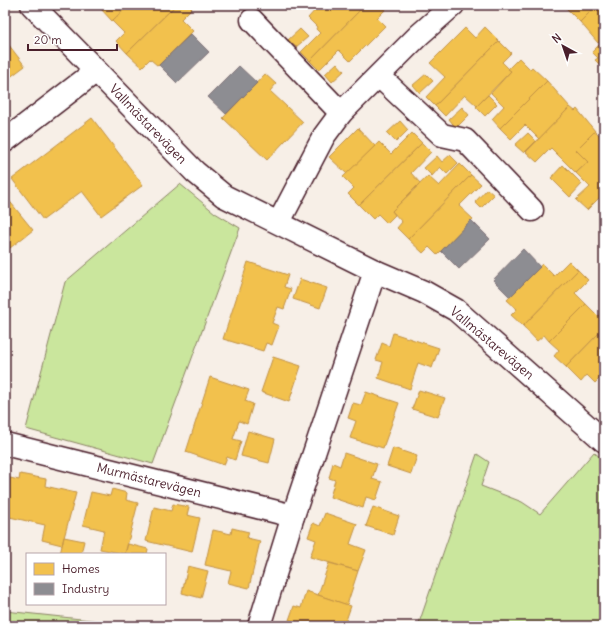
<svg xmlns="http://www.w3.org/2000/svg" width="609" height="631" viewBox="0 0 609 631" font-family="Delius,sans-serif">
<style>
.green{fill:#cae69d;stroke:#8a8264}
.homes{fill:#f2c14e;stroke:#c09044}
.industry{fill:#8d8d92;stroke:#796c73}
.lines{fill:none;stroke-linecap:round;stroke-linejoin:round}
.minor-casing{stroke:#4a1f2b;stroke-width:25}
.minor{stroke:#fff;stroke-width:22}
.labels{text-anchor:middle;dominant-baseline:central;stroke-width:4;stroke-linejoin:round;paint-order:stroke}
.street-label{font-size:13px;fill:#4a1f2b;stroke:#fff}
</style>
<rect width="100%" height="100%" fill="#f7efe7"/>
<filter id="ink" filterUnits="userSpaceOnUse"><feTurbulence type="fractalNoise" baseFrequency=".025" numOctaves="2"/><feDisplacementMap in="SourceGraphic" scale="8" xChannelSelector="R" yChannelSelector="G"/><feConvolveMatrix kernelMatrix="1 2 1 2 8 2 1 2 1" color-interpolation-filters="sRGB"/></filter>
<g filter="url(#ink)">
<!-- green -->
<g class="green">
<polygon points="180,184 215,213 240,228 153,464 26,429 65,282"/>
<polygon points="594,452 604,461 604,626 418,626 477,454 489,462 481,486 522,502 540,514"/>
<polygon points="5,611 119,623 135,626 5,626"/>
</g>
<!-- homes -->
<g class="homes">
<polygon points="100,5 129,5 112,21 101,9 102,7"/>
<polygon points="129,5 141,5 145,9 150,5 176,5 127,53 116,41 124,33 112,21"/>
<polygon points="176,5 189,5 192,8 181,19 193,31 158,66 150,59 142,67 127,53"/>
<polygon points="318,5 365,5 310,61 301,52 320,33 316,29 317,27 308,18 318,7"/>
<polygon points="365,5 382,5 386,9 377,18 385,26 350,61 339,50 319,70 310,61"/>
<polygon points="563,5 597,5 580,22"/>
<polygon points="597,5 604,5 604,40 598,43 580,22"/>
<polygon points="485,27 499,41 435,106 426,97 445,77 430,63 465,28 475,38"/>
<polygon points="300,29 308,37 296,47 288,40"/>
<polygon points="5,40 25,66 5,81"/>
<polygon points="604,40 604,69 595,60 598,58 592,52"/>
<polygon points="499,41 511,53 502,62 511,71 477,106 465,95 445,116 435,106"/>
<polygon points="519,58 530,69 532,67 547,81 500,128 492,119 504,106 491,93 511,71 508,69"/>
<polygon points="337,63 344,71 332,82 325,74"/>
<polygon points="265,74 276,84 270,91 303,122 267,160 223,118"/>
<polygon points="426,74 433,81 420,93 413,85"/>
<polygon points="547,81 570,107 539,139 525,125 511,139 500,128"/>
<polygon points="488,95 497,104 485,116 476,107"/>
<polygon points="462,107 469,115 456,128 449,119"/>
<polygon points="570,107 575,111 577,109 595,131 576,150 588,162 576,173 551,148 537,162 526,152"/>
<polygon points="92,118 143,185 101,216 82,191 43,220 12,179"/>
<polygon points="400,121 408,130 396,142 387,133"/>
<polygon points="358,128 375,146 347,174 329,157"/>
<polygon points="595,131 604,140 604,193 587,210 576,200 590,187 576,173 588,162 576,150"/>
<polygon points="412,133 422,143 359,205 348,194 354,188 343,177 379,142 391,154"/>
<polygon points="528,133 536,141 524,153 515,145"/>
<polygon points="422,143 431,152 411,173 420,183 392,211 395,215 387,223 378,214 373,219 359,205"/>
<polygon points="450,155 458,163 447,174 440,167 432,176 424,168 437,156 442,162"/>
<polygon points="460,164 471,175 408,239 397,228 402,222 392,211 428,176 439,186"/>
<polygon points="563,165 582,184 570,197 551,178"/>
<polygon points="471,175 481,184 459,206 473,219 437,255 429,247 423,253 408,239"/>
<polygon points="487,189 494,195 481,208 475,202"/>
<polygon points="7,198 33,230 10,248 5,241 5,200"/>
<polygon points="569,261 578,270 523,326 511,315 517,309 507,300 542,264 554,276"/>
<polygon points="248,262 288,275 284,287 291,289 284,309 278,307 272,323 279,326 272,345 266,343 263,351 223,339"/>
<polygon points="578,270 588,280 575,293 586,304 549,341 544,335 537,341 523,326"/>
<polygon points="300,279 327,288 320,308 293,299"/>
<polygon points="586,304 598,316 604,310 604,328 566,367 554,356 559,350 549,341"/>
<polygon points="604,328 604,374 595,383 587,375 581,382 566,367"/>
<polygon points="393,333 439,348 432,368 418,363 410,389 378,378 383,362 376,360 382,343 389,346"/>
<polygon points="273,357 301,366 289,402 261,392"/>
<polygon points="210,377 249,390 245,401 253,404 247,424 239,421 233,439 241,441 235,460 227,457 224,465 186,452"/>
<polygon points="419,390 445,398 438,417 412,409"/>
<polygon points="366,392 399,403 383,448 350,438 356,421 348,418 353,403 361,405"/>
<polygon points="248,431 275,439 269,463 241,456"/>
<polygon points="393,448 417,456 411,474 387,466"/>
<polygon points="344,453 377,464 372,479 382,482 376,500 366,497 363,508 330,497 335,480 329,478 333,463 340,466"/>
<polygon points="20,474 46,479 45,486 76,493 62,545 42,540 45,525 5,516 5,502 10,478 19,480"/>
<polygon points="112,489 127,493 126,500 138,503 125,554 100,549 104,530 83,525 91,492 110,496"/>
<polygon points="173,504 189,507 187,515 200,518 192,552 146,541 154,507 171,511"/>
<polygon points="373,507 399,516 393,535 366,526"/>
<polygon points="325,513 357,524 350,544 366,550 358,571 310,557 316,540 308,537 313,523 320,526"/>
<polygon points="232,528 249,532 247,538 260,541 249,588 228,583 231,571 205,565 213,530 231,534"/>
<polygon points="64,537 84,541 81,554 60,554"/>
<polygon points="128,544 148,549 147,554 125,554"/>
<polygon points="329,563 358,571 347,605 318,595"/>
<polygon points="188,566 208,571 201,598 182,593"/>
<polygon points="306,591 351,606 344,626 295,626 296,622 289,620 294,606 301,608"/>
</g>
<!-- industry -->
<g class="industry">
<polygon points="191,34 209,52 177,83 159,65"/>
<polygon points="239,66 257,83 226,114 208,97"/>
<polygon points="471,220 490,239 459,269 441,251"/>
<polygon points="523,249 540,267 510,297 493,280"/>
</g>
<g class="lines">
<!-- minor casing -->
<g class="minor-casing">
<g id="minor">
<polyline points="32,5 195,172 224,196 375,271 424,292 456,310 604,441"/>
<polyline points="252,20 341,113"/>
<polyline points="379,76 442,135 465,140 532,210"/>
<polyline points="5,141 96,71"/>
<polyline points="279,222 324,136 341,113 419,35 453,5"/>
<polyline points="5,444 293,516"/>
<polyline points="259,626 293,516 375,271"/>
</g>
</g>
<!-- minor -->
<use href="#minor" class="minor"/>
</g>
</g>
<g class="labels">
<!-- street labels -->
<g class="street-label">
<text transform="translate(148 124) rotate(46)">Vallmästarevägen</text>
<text transform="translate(492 343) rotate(40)">Vallmästarevägen</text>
<text transform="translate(149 480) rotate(14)">Murmästarevägen</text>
</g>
</g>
<!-- margin -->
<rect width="609" height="631" fill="none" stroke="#fff" stroke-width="20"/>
<rect x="10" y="10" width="589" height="611" fill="none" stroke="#4a1f2b" stroke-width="1.5" filter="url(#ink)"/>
<!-- legend -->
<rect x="26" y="553" width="140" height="52" fill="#ffffff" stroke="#b7a5aa"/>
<rect x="34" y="563" width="20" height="12" fill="#f2c14e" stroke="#b7a5aa"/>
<text x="62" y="573" font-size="12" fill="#4a1f2b">Homes</text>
<rect x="34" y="583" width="20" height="12" fill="#8d8d92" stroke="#b7a5aa"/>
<text x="62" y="593" font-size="12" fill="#4a1f2b">Industry</text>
<!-- north arrow -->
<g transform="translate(563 46) rotate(320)" stroke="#ffffff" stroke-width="3" paint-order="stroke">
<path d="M0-3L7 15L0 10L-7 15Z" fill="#4a1f2b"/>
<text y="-6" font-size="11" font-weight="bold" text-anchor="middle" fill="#4a1f2b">N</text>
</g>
<!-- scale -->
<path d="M28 44v6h89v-6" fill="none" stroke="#4a1f2b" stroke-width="2"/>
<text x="34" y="44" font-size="12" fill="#4a1f2b" stroke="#ffffff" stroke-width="3" paint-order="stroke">20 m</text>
</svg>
